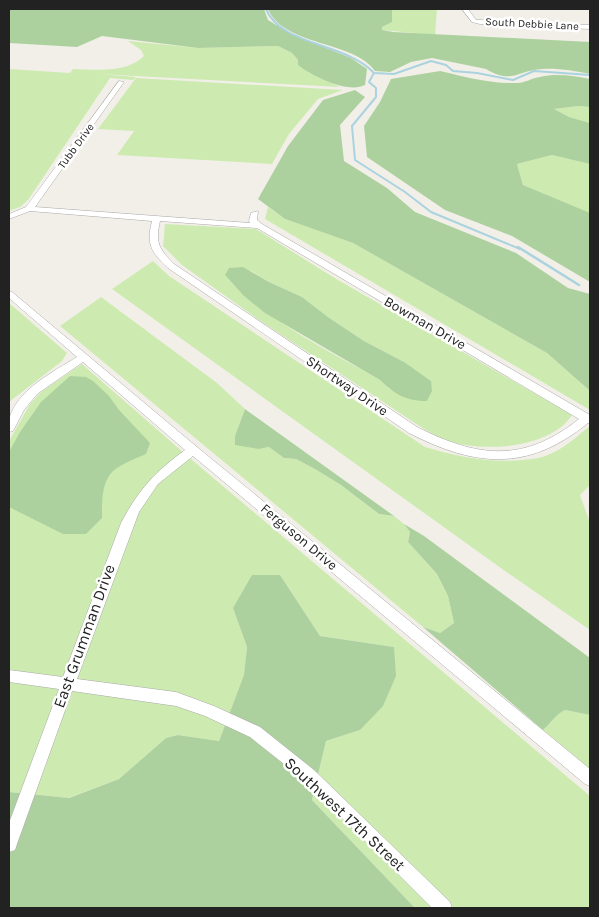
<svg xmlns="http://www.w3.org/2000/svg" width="599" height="917" viewBox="0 0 599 917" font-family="Karla,sans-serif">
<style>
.grass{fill:#cdebb0;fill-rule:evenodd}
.forest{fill:#add19e}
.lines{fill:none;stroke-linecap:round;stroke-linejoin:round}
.stream-far1{stroke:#aad3df;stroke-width:2}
.stream{stroke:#aad3df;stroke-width:2.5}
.street-casing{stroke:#a9a9a9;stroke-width:1}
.street{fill:#fff;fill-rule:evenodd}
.labels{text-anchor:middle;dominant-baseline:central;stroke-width:5;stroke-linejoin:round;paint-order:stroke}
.far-street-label{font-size:11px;fill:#222;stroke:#fff}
.street-label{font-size:14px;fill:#222;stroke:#fff}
.near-street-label{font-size:16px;fill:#222;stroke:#fff}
</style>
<rect width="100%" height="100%" fill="#f2efe9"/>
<!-- grass -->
<g class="grass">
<polygon points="392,9 437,9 435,35 382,30 382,27 392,22"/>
<path d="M128 41 198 48 278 46 292 53 308 72 340 87 98 74 136 77 133 80 110 78 28 200 20 207 9 211V69L70 73 73 69C96 70 127 73 144 56L141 50Z"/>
<polygon points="136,78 326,89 343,90 318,99 289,134 272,164 117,155 134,131 98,129"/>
<polygon points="578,106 590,107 590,123 569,117 553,109"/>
<polygon points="552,155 590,164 590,214 523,185 517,164"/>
<polygon points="268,207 285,219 353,243 547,353 590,391 590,410 265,219"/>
<path d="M165 224 256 229 333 277 572 415C550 449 481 453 445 440 438 437 431 433 424 429L259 320 182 265 163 246ZM251 271 269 282 302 297 328 317 364 341 404 362 390 389 380 380C326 349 267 322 225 275Z"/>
<path d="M153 261 169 276 425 447C460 457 487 463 523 460 532 459 542 458 550 454 565 448 577 436 590 426V485L580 495 590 523V630L505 571 112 289Z"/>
<polygon points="101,297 217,383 245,409 235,436 259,449 269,447 284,458 296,459 315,469 341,485 379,514 394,516 404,524 410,532 408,542 437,574 448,596 454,623 440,633 423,627 60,326"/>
<polygon points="9,303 67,353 62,361 9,402"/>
<polygon points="82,364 192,460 590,796 590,908 415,908 312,800 326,741 360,730 394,647 320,636 280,575 233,608 247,647 244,676 219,741 178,735 166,738 119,779 68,798 9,792 9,441 30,404 41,392"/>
<path d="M565 710 590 715V769L543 730C551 723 555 715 565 710Z"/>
</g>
<!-- forest -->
<g class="forest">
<path d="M9 9H264L268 20 291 34 351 58 367 69 365 85C348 94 312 76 298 65V60L292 53 278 46 198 48 102 36 77 47 9 43 10 28 9 27Z"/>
<path d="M268 9H392V22L382 27V30L393 32 590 42V74C575 71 558 68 543 69 517 70 513 85 486 69L432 58 411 62 390 72 375 71C355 41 283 46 268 9Z"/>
<path d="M440 71C466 77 491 84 517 83 525 83 532 78 540 77 557 73 574 76 590 79V107L578 106 554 109 569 117 590 123V164L552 155 517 164 523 185 590 213V282L512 236 445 210 367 157 364 126 380 102 391 79Z"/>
<polygon points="355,90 365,97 340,125 344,161 387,188 415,212 516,253 568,288 590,294 590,391 547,353 353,243 285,219 258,199 288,146 323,100"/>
<path d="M243 267 269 282 302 297 328 317 364 341 404 362 431 381 432 391 427 401C406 401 396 395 380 380L265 313 244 296 225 275 229 268Z"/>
<path d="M70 376 86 377 93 381 109 396 119 410 150 443 146 454C137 458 126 462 117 468 101 478 102 502 102 518L86 534H63L9 507V452L20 432 41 402Z"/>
<polygon points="245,409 394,516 379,514 341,485 315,469 296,459 284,458 269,447 259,449 235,445 235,436"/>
<path d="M404 524 424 536 590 658V715L565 710C555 715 551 723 543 730L423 627 440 633 454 623 448 596 437 574 408 542 410 532Z"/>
<polygon points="252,575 280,575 320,636 394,647 396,676 383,706 360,730 326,741 312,800 415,908 9,908 9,792 69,798 119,779 166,738 178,735 219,741 244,675 247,647 233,608"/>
</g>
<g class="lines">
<!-- stream-far1 -->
<g class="stream-far1">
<path d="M266 9C281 46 347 43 374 73L394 74 431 61 446 65 453 71 477 73 513 80 534 71 590 75"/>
<polyline points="374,73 369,82 376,88 376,97 352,126 355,160 405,192 431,212 520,249"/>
</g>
<!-- stream -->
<polyline class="stream" points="518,247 579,285"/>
<!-- street casing -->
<g class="street-casing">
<g id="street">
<polygon points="462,9 468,9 476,20 480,20 590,25 590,29 480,24 472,22"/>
<path d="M119 81 124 82 35 207 250 223 249 221 251 213 258 211 257 220 262 224 590 415V424L588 423C528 472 475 467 409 433L168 268C151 252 146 244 152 221L30 211 9 219V214L26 207ZM160 221 257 228 579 419C524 463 478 458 417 427L174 264C159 249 155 243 160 221Z"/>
<path d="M9 291 12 292 197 447 590 769V786L585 784 193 456 158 484 139 512 77 679 176 692 214 706 260 727 314 770 450 902 452 908H432L304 780 250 737 205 716 176 706 72 691 17 844 15 850 9 852V823L59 689 9 682V670L63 677 121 523C138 490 156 471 185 450L83 362 37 394 24 410 13 431 9 432C9 427 8 421 10 416 20 388 53 372 77 357L9 298Z"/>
</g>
</g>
<!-- street -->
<use href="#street" class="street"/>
</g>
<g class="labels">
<!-- far-street labels -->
<g class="far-street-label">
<text transform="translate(532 24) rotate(3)">South Debbie Lane</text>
<text transform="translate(76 146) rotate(-54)">Tubb Drive</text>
</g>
<!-- street labels -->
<g class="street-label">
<text transform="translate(425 323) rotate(30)">Bowman Drive</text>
<text transform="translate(347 386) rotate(34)">Shortway Drive</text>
<text transform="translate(299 537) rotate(40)">Ferguson Drive</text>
</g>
<!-- near-street labels -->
<g class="near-street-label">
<text transform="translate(84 636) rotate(-70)">East Grumman Drive</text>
<text transform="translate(345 814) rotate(43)">Southwest 17th Street</text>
</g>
</g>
<!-- border -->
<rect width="599" height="917" fill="none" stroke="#222222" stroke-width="20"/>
</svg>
